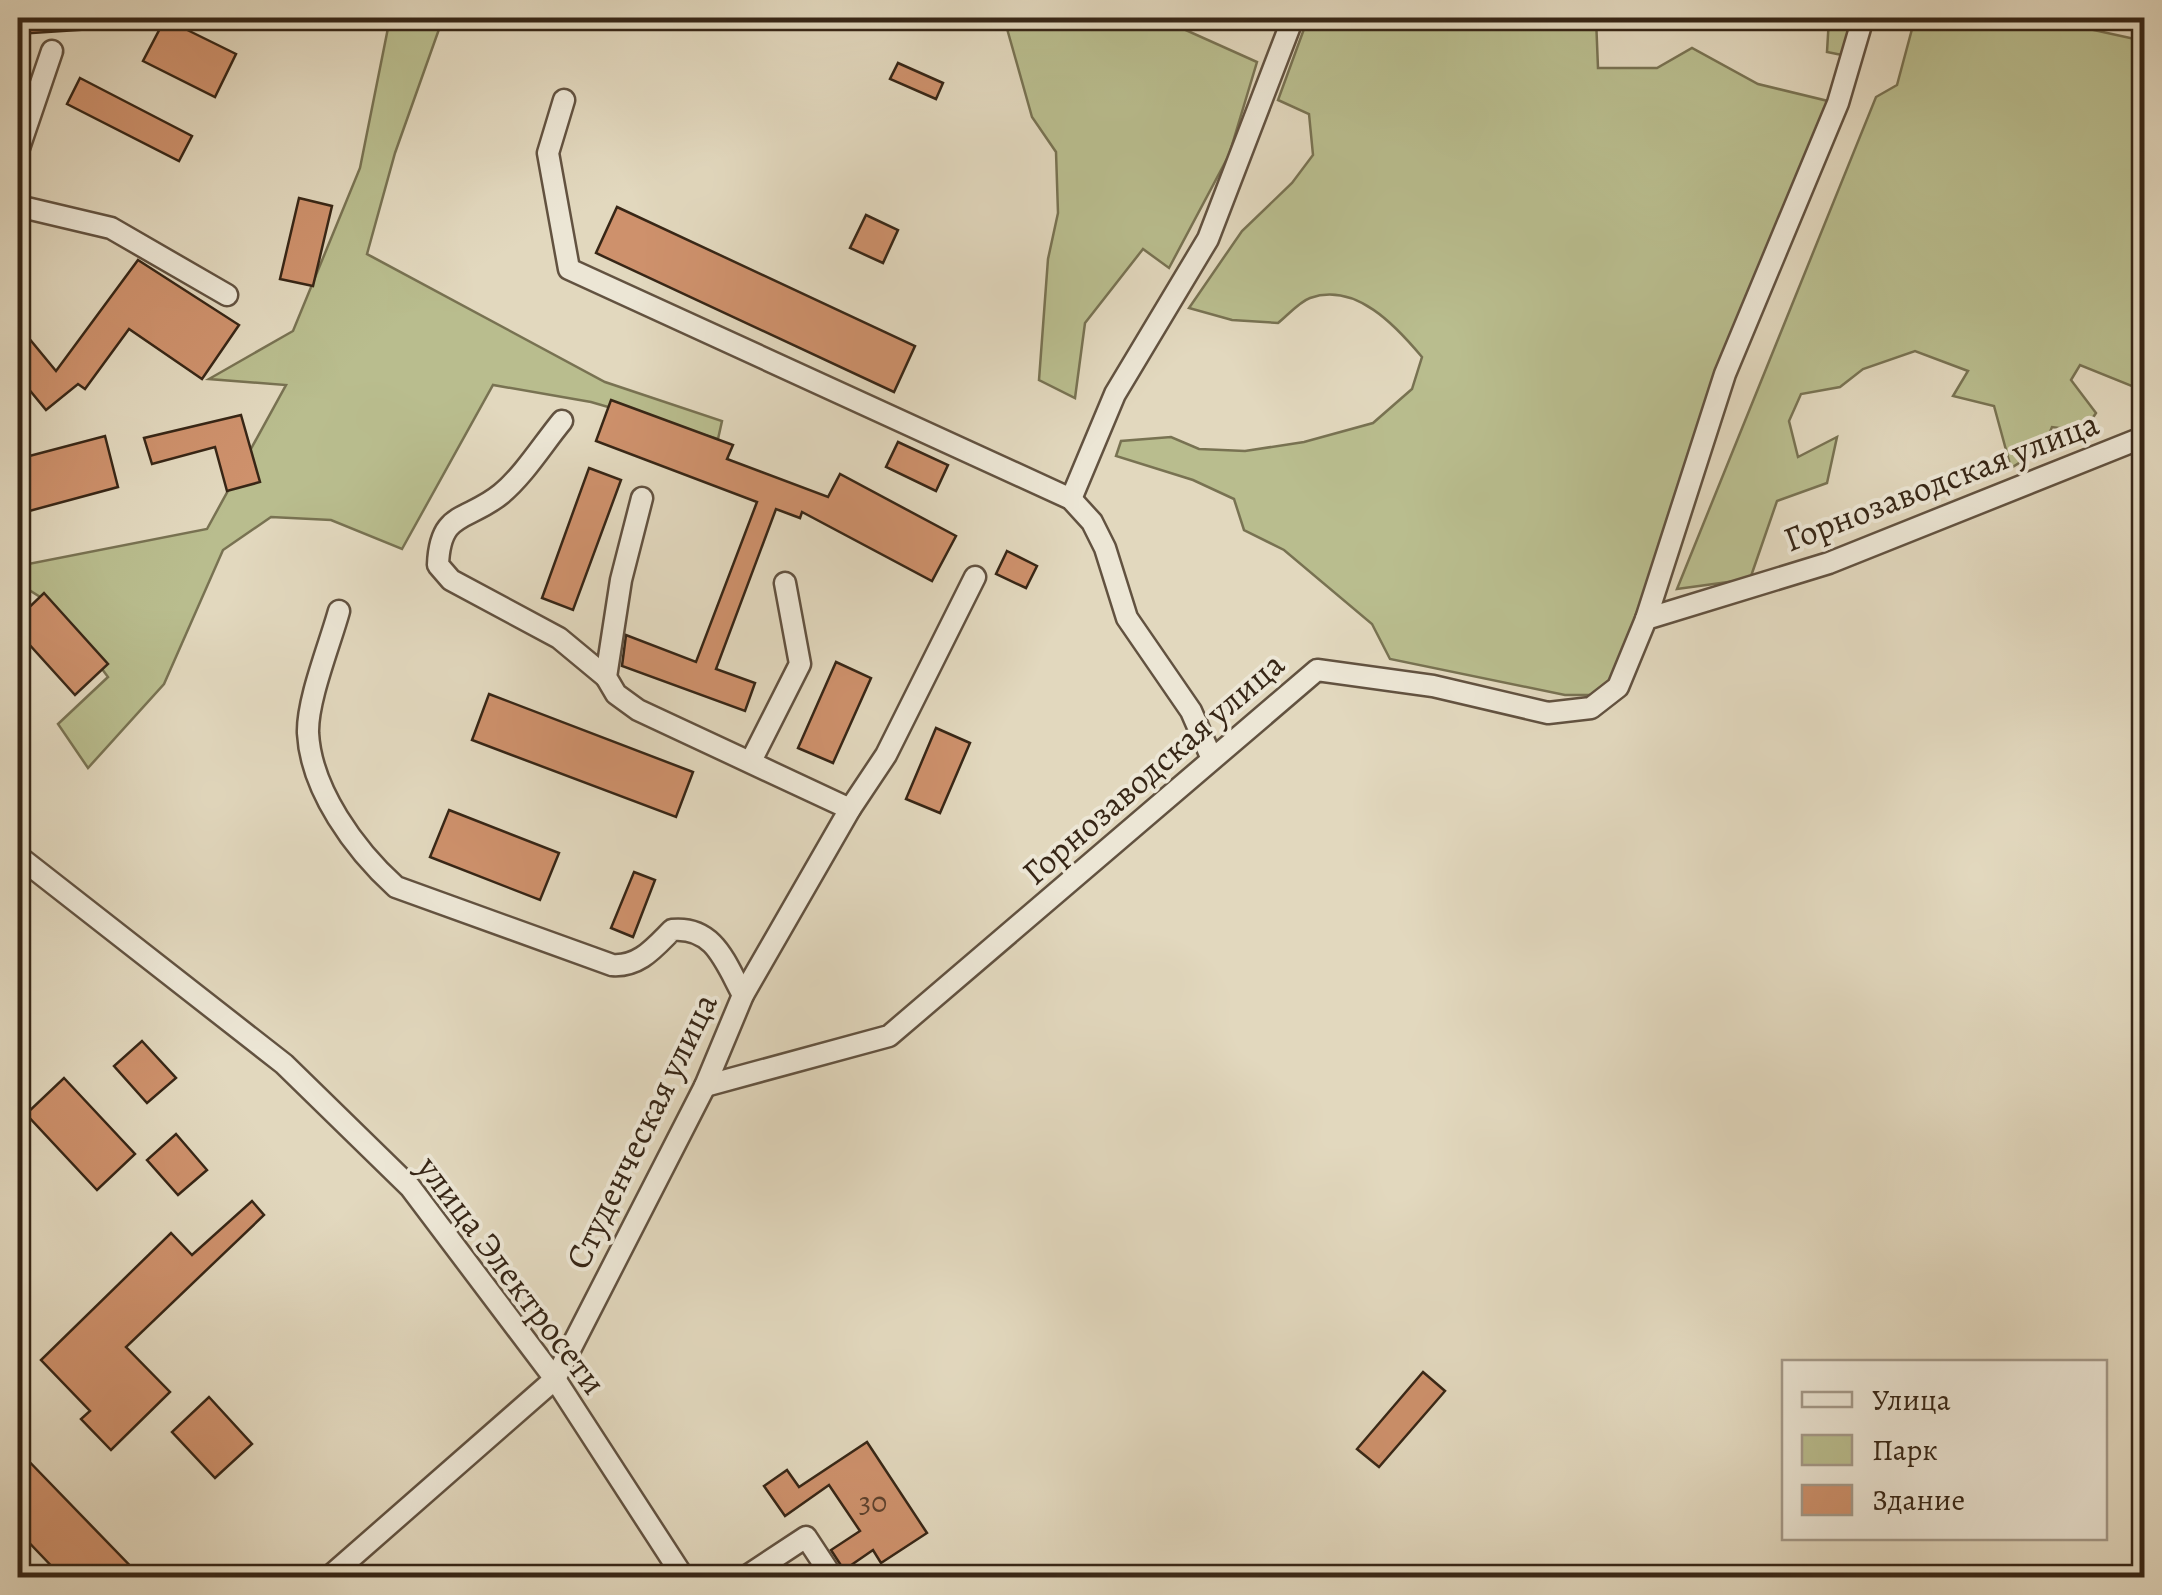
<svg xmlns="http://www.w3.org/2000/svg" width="2162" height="1595" viewBox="0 0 2162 1595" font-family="Alegreya,serif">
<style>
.green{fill:#b9bd8e;stroke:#787252;stroke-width:2.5}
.building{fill:#ce916c;stroke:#372616;stroke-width:2.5}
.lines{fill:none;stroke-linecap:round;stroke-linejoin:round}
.minor-casing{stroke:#625240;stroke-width:25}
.minor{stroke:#ece6d5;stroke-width:20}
.labels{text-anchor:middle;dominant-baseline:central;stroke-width:8;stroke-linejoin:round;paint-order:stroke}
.number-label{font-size:30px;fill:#5d412c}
.street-label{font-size:35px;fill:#372616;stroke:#ece6d5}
</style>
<rect width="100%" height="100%" fill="#e2d8be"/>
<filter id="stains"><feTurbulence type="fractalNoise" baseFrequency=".002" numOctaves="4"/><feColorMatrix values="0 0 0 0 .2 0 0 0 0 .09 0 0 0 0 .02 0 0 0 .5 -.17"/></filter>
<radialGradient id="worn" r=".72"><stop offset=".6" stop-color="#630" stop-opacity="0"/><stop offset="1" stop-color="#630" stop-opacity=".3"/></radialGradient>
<!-- green -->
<g class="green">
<polygon points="390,18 443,18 395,153 367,254 605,382 722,421 718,439 591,402 493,385 402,549 331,520 271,517 223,550 164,684 88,768 58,724 108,677 56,607 18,583 18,566 207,529 286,385 209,379 293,331 360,168"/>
<polygon points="1004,18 1159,18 1257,62 1229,155 1169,268 1143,249 1085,323 1075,398 1039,380 1048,259 1058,213 1056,152 1032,117"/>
<path d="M1308 18H1596L1598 68H1657L1692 48 1758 84 1832 102 1646 606 1609 683 1594 695H1565L1390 659 1372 624 1284 550 1244 530 1234 499 1193 480 1116 456 1121 441 1171 437 1199 449 1245 451 1304 442 1373 423 1412 389 1422 357C1396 326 1356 282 1310 298 1299 302 1287 316 1278 323L1232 320 1189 308 1242 231 1292 183 1313 155 1309 114 1278 100Z"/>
<polygon points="1829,18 1856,18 1847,56 1827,52"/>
<polygon points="1915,18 2039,18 2144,41 2144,391 2080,365 2071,380 2096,413 2084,431 2052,427 2043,448 2011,468 1994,406 1953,396 1968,371 1915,351 1863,369 1840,387 1801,394 1789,421 1798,457 1837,437 1827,483 1777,501 1750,579 1677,589 1876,97 1897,85"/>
</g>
<!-- building -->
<g class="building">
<polygon points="18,18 91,18 92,29 18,34"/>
<polygon points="165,19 236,54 215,97 143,61"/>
<polygon points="898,63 943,83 936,99 890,79"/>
<polygon points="80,78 192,136 179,161 67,104"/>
<polygon points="299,198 332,206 313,286 280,279"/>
<polygon points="617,207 915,346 894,392 596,253"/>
<polygon points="866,215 898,230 883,263 850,248"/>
<polygon points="138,260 239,325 202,379 129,329 85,389 78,384 46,410 18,376 18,325 56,371"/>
<polygon points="611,400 733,445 727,459 828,497 840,474 956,536 932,581 802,512 800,518 776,509 716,669 755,683 745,711 622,666 626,635 696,662 757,502 596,441"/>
<polygon points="241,415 260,482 227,491 215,447 152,464 144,438"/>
<polygon points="105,436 118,487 18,514 18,459"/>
<polygon points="898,442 948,465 936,491 886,467"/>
<polygon points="589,468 621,480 573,610 542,598"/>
<polygon points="1007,551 1037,566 1026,588 996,574"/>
<polygon points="44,593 108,664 75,695 18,632 18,618"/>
<polygon points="836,662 871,678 833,763 798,748"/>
<polygon points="489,694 693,772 676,817 472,740"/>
<polygon points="936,728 970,743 940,813 906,799"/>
<polygon points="449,810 559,853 540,900 430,857"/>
<polygon points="634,872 655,880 633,937 611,928"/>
<polygon points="142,1041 176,1078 147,1103 114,1066"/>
<polygon points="64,1078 135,1154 97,1190 26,1114"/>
<polygon points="176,1134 207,1170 178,1195 147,1160"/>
<polygon points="252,1201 264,1215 126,1347 170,1392 111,1450 81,1419 90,1411 41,1360 171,1233 192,1255"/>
<polygon points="1423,1372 1445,1391 1379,1467 1357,1449"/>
<polygon points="209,1397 252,1444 215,1478 172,1432"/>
<polygon points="867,1442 927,1533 881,1563 873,1550 844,1570 831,1550 860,1531 829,1485 785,1516 764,1486 787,1470 799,1487"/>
<polygon points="18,1450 142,1578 63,1578 18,1531"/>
</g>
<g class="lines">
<!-- minor casing -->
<g class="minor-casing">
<g id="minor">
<polyline points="564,100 548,153 569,269 1071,499 1092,522 1105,548 1127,618 1191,711 1212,759"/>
<polyline points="18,151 52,51"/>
<polyline points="18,206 111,228 227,295"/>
<path d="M562 421C543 444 524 475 501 494 467 522 440 510 438 565L451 580 559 638 606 677"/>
<polyline points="642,498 621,580 606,677 616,694 638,710 850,809"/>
<polyline points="1071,499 1115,394 1208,239 1293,18"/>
<path d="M339 611C330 644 307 700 308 733 311 790 355 850 396 887L612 965C639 967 654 948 672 930 714 926 725 962 743 995"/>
<polyline points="1646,619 1725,374 1838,103 1863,18"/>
<polyline points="752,759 800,664 785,583"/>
<polyline points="18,856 284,1064 410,1187 555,1379 684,1578"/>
<polyline points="705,1086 889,1036 1317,670 1433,686 1548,713 1591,708 1618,687 1646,619 1829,563 2144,437"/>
<polyline points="18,1575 19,1578"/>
<polyline points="328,1578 555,1379 705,1086 743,995 850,809 886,755 975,577"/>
<polyline points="744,1578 806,1537 833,1578"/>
</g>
</g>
<!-- minor -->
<use href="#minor" class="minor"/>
</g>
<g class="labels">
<!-- number labels -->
<g class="number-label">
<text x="873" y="1502">30</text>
</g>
<!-- street labels -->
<g class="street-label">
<text transform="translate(1941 481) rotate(-21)">Горнозаводская улица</text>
<text transform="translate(1153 768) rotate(-41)">Горнозаводская улица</text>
<text transform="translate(641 1131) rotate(-64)">Студенческая улица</text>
<text transform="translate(512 1275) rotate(53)">улица Электросети</text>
</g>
</g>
<!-- margin -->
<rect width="2162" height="1595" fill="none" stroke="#e2d8be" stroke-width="60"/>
<rect x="20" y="20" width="2122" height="1555" fill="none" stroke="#372616" stroke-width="5"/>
<rect x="30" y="30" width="2102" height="1535" fill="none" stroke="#372616" stroke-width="2.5"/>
<!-- legend -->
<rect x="1782" y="1360" width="325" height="180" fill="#ece6d5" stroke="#a49989" stroke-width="2.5"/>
<rect x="1802" y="1392" width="50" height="15" fill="#ece6d5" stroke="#a49989" stroke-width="2.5"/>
<text x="1872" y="1410" font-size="30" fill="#372616">Улица</text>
<rect x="1802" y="1435" width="50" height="30" fill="#b9bd8e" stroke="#a49989" stroke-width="2.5"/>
<text x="1872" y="1460" font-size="30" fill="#372616">Парк</text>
<rect x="1802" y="1485" width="50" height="30" fill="#ce916c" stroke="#a49989" stroke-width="2.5"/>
<text x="1872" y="1510" font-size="30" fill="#372616">Здание</text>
<rect width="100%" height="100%" filter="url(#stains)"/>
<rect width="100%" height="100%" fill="url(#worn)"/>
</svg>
